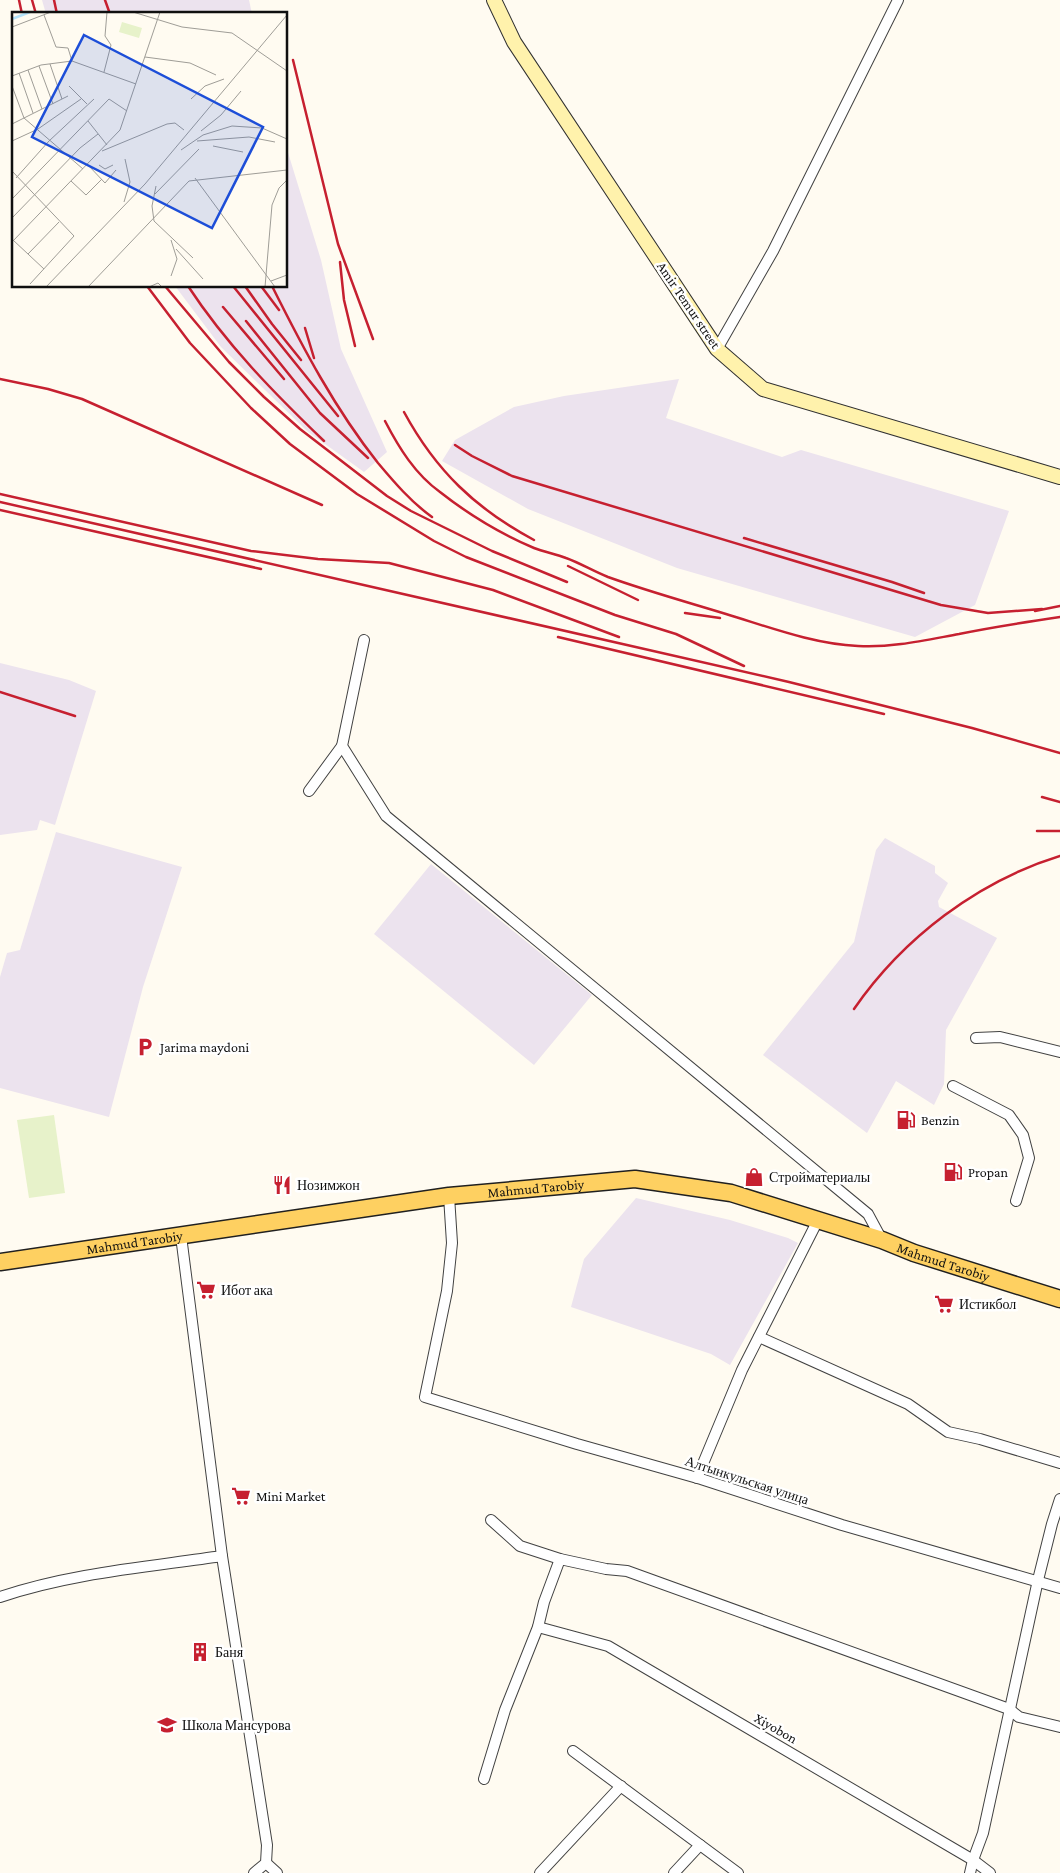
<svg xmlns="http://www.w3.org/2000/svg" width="1060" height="1873" viewBox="0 0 1060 1873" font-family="'Crimson Pro',serif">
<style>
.industrial{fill:#ece3ee}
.pitch{fill:#e7f2ca}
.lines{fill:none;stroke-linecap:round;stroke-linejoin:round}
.street-casing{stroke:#424242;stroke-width:12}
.secondary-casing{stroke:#313131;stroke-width:16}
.primary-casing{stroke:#202020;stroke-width:19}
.street{stroke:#fff;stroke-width:10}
.secondary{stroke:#fff2ac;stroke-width:14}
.primary{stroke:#fed061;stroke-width:16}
.rail{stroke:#c62030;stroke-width:2.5}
.labels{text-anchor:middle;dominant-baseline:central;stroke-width:5;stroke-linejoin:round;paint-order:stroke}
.street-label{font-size:14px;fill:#0f0f0f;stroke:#fff}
.poi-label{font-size:14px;fill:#0f0f0f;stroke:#fff;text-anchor:start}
.inset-river{fill:none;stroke:#b3e2f9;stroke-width:2.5}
.inset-road{fill:none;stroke:#9f9d97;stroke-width:1}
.view{fill:#1d4ed8;fill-opacity:0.15;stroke:#1d4ed8;stroke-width:2.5}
.inset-edge{fill:none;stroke:#0f0f0f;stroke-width:2.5}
</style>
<rect width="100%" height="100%" fill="#fffbf1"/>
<!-- industrial -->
<g class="industrial">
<polygon points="42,0 249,0 252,14 46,14"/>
<polygon points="286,146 321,260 341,349 387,452 364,472 307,431 221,347 175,286 286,286"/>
<polygon points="679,379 666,418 782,457 801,450 1009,511 975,605 915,637 677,568 528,509 442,461 455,440 514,407 564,396"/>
<polygon points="0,663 69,680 96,691 55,825 40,820 37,830 0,835"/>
<polygon points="56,832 182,867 143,987 109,1117 0,1088 0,977 7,953 20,950"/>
<polygon points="885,838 935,866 935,873 948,883 938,901 939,907 997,938 946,1030 944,1084 934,1105 896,1081 867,1133 763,1055 854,942 876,850"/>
<polygon points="431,864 592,995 534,1065 374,934"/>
<polygon points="636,1198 730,1220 788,1238 798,1243 730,1365 711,1354 571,1307 584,1259"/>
</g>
<!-- pitch -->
<polygon class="pitch" points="54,1115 65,1193 29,1198 17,1120"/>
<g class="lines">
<!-- street casing -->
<g class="street-casing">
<g id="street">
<polyline points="717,349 773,251 898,0"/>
<polyline points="364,640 342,746 386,816 868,1214 882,1240"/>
<polyline points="309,791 342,746"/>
<polyline points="976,1038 1000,1037 1060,1052"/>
<polyline points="953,1086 1009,1115 1023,1135 1029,1158 1016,1201"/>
<polyline points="449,1196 452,1243 447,1291 425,1397 577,1444 701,1479 842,1525 1060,1588"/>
<polyline points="181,1236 222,1556 267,1845 266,1863 254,1873"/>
<polyline points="759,1337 908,1404 948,1432 980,1439 1060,1463"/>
<polyline points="697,1478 742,1370 818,1220"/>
<polyline points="491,1520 520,1546 560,1559 606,1569 627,1571 1009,1709 1019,1717 1060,1727"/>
<path d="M0 1597C71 1573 148 1567 222 1556"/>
<polyline points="538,1627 608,1646 973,1860 990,1873"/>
<polyline points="573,1751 738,1873"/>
<polyline points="484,1779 505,1710 538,1627 544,1602 560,1559"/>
<polyline points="266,1863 277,1873"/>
<polyline points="540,1873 621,1786"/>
<polyline points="674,1873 700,1845"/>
<polyline points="970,1873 973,1860 983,1833 1038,1580 1052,1524 1060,1499"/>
</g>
</g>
<!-- secondary casing -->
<g class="secondary-casing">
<polyline id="secondary" points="494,0 514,42 717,349 763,389 1060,477"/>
</g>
<!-- primary casing -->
<g class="primary-casing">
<g id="primary">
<path id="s1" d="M0 1262 449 1196 635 1179 731 1193 882 1240 914 1253 1060 1299"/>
</g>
</g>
<!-- street -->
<use href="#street" class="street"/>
<!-- secondary -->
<use href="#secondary" class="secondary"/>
<!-- primary -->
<use href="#primary" class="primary"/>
<!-- rail -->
<g class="rail">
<polyline points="19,0 22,14"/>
<polyline points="32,0 36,14"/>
<polyline points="54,0 57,14"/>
<polyline points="105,0 110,14"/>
<polyline points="293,60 338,244 373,339"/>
<polyline points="340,262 344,300 355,346"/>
<polyline points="147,286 190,343 251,408 290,444 357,494 434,541 466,557 615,615 676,634 744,666"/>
<polyline points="165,286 229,362 264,397 300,429 387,496 411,511 492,551 567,582"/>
<path d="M188 286C226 344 274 393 324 441"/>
<polyline points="233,286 338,416"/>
<polyline points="245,286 272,324 301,360"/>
<polyline points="261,286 279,310"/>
<path d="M272 286C303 348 335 409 378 463 394 482 411 502 432 517"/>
<polyline points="223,307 284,379"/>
<polyline points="246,321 320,413 368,458"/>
<polyline points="305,328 314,358"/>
<polyline points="0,379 48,389 82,399 322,505"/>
<path d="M404 412C436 471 476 509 534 540"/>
<path d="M385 421C399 448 415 474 440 492 468 514 501 534 534 548 544 552 556 554 566 558 580 563 593 571 608 577 647 591 687 602 726 614 769 627 813 644 858 646 892 648 926 640 959 634 993 627 1026 622 1060 617"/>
<polyline points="455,445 472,456 512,476 941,605 988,613 1042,609"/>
<polyline points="0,494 251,551 318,559 389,563 493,590 619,637"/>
<polyline points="0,502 789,682 972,728 1060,753"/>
<polyline points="0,510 261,569"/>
<polyline points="744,538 892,582 924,593"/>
<polyline points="568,566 638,600"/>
<polyline points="1035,611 1060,606"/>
<polyline points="685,613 720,618"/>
<polyline points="558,637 884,714"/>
<polyline points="0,692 75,716"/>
<polyline points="1042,797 1060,802"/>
<polyline points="1037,831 1060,831"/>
<path d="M854 1009C903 938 978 881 1060 856"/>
</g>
</g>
<!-- icons -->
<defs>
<g id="parking-bare" transform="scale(1.5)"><path d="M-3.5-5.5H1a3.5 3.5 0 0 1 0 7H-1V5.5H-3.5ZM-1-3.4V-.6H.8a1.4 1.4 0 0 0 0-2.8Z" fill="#c62030" stroke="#fff" stroke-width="2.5" paint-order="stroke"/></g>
<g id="fuel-bare" transform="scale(1.5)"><path d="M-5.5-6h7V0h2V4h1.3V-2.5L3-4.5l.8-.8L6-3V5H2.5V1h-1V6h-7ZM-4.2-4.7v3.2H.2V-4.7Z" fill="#c62030" stroke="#fff" stroke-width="2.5" paint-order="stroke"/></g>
<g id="shop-bare" transform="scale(1.5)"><path d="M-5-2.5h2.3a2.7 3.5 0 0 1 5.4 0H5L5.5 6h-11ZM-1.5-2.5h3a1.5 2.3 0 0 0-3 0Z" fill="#c62030" stroke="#fff" stroke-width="2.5" paint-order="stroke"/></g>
<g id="restaurant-bare" transform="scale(1.5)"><path d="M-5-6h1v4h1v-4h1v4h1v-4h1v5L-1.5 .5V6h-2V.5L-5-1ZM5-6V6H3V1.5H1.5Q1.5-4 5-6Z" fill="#c62030" stroke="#fff" stroke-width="2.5" paint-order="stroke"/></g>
<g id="supermarket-bare" transform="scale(1.5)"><path d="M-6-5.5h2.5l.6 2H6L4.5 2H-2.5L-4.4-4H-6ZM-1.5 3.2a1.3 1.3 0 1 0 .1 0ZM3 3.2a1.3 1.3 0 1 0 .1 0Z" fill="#c62030" stroke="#fff" stroke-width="2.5" paint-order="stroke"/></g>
<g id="building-bare" transform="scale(1.5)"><path d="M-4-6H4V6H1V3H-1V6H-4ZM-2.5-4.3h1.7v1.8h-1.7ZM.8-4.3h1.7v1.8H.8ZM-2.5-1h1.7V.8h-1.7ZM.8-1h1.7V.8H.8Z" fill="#c62030" stroke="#fff" stroke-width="2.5" paint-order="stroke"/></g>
<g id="school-bare" transform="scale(1.5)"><path d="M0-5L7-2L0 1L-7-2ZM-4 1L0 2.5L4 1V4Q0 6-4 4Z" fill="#c62030" stroke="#fff" stroke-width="2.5" paint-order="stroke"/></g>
</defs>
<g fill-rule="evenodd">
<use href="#parking-bare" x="145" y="1047"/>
<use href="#fuel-bare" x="906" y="1120"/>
<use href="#fuel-bare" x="953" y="1172"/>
<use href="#shop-bare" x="754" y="1177"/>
<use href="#restaurant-bare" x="282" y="1185"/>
<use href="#supermarket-bare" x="206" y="1290"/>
<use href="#supermarket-bare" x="944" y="1304"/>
<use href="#supermarket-bare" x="241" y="1496"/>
<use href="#building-bare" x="200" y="1652"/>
<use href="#school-bare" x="167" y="1725"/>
</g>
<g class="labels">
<!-- street labels -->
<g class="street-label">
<text transform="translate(689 305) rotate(56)">Amir Temur street</text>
<text stroke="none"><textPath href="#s1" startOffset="541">Mahmud Tarobiy</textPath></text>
<text stroke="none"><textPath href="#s1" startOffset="136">Mahmud Tarobiy</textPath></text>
<text stroke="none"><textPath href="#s1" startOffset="961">Mahmud Tarobiy</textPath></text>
<text transform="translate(747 1480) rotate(18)">Алтынкульская улица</text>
<text transform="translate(776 1728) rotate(30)">Xiyobon</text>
</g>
<!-- poi labels -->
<g class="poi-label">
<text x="160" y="1047">Jarima maydoni</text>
<text x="921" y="1120">Benzin</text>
<text x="968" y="1172">Propan</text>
<text x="769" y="1177">Стройматериалы</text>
<text x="297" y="1185">Нозимжон</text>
<text x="221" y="1290">Ибот ака</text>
<text x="959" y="1304">Истикбол</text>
<text x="256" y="1496">Mini Market</text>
<text x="215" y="1652">Баня</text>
<text x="182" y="1725">Школа Мансурова</text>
</g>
</g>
<!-- overview -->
<g transform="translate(12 12)">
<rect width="275" height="275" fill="#fffbf1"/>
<path d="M110 10 130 16 127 26 107 20Z" fill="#e7f2ca"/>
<path class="inset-river" d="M0 7 18 0"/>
<path class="inset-road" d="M121 0 170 15 220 21 275 59M32 3 44 35 56 36 60 49M0 15 39 0M133 45 178 51 204 63M38 52 50 87M27 54 41 92M16 58 30 97M92 60 99 33 93 24 95 0M7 61 21 101M0 64 29 53 60 49 124 72M0 74 12 106 71 157M57 74 75 92M179 87 193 74 212 67M76 109 95 133M0 112 56 84M189 119 209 103 229 79M0 129 26 117 69 87M185 129 237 125 263 130M201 134 231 140M169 138 191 123 220 114 250 116 275 127M90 139 155 112 163 111 172 118M76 153 93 171 104 158M87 153 93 157 101 153M0 159 62 224 18 272M4 166 37 129 82 87M183 166 263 275M59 169 74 183 90 167M144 174 140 194 142 209 181 246M143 182 187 137M0 187 97 87 115 99M112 190 118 170 113 147M0 206 68 136 86 122M1 228 32 257M0 230 108 118 148 0M164 237 191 267M16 242 47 210M159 264 165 247 159 228M259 269 275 263M34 275 133 172 275 3M76 275 177 169 275 158M137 275 146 271 150 275M253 275 260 193 267 176 275 168"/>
<path class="view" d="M72 23 251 115 200 216 20 125Z"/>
<rect width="275" height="275" class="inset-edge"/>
</g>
</svg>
